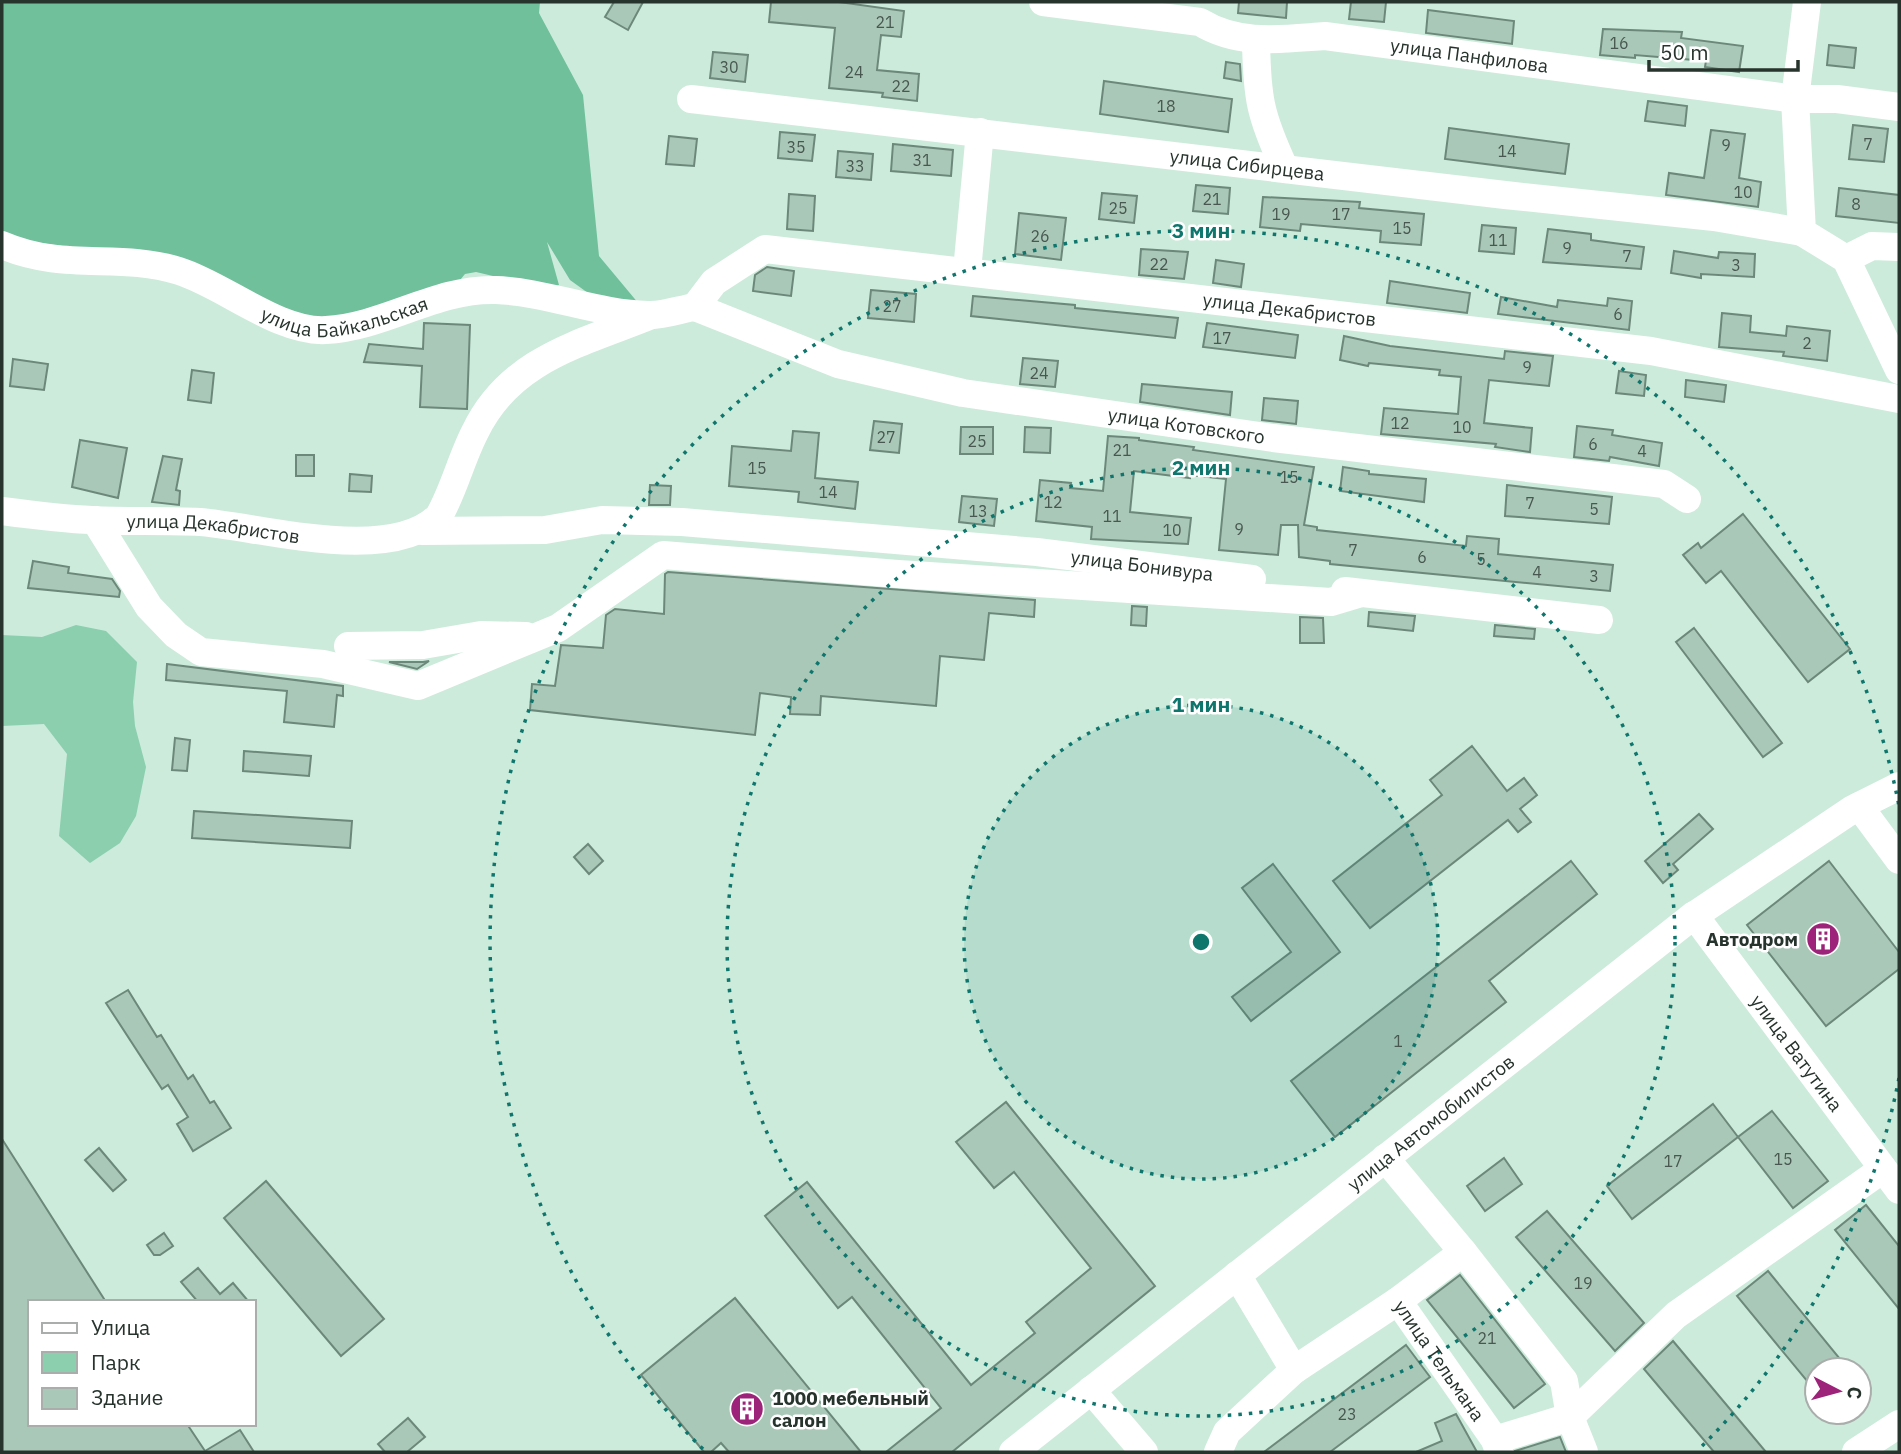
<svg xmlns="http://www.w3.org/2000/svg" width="1901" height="1454" viewBox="0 0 1901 1454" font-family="'IBM Plex Sans',sans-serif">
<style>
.green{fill:#8bcfae}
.forest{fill:#6fc09b}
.building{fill:#aac8b8;stroke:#6c887a;stroke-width:2}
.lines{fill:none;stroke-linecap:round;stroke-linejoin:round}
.minor{stroke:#fff;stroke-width:28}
.ring{fill:none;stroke:#0f766e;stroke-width:3.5;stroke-dasharray:3.5 7}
.labels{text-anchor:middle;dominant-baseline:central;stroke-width:5;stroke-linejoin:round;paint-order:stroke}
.number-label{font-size:16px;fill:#485850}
.street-label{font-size:19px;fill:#27332d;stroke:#fff}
.poi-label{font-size:19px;font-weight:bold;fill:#27332d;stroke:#fff;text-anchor:end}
.centre{fill:#0f766e;stroke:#fff;stroke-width:3.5}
.ring-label{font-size:21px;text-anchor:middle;font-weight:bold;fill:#0f766e;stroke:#fff;stroke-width:5;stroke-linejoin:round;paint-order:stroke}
</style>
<rect width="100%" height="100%" fill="#ccebdb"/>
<!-- green -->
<polygon class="green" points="76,625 106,631 137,662 133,702 135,726 146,767 136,816 120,843 90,863 59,836 67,754 44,724 2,726 2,635 42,637"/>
<!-- forest -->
<polygon class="forest" points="2,2 540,2 539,13 583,95 599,256 649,316 588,293 570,280 547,242 559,285 549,289 476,272 465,274 460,280 324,322 116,253 2,238"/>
<!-- building -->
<g class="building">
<polygon points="614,2 643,2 628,30 605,17"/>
<polygon points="771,2 839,2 904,11 901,37 881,35 877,70 919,74 917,101 882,97 883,93 829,88 835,28 769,22"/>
<polygon points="1239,2 1287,2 1286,18 1238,13"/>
<polygon points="1351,2 1386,2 1384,22 1349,19"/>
<polygon points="1428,10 1514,21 1512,44 1426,33"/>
<polygon points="1603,29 1682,32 1681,38 1743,46 1739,72 1705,67 1706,61 1635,55 1635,58 1600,55"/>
<polygon points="1829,45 1856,48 1854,68 1827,65"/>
<polygon points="713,52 748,55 745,82 710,78"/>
<polygon points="1226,62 1240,64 1241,81 1224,78"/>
<polygon points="1104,81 1232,99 1228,132 1100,114"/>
<polygon points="1648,101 1687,106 1685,126 1645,121"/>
<polygon points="1853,125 1888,129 1884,162 1849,159"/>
<polygon points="1449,128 1569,144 1565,174 1445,159"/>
<polygon points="1711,130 1745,134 1739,178 1761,182 1758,207 1666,195 1669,173 1704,178"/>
<polygon points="780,132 815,135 812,161 778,158"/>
<polygon points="669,136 697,139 694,166 666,164"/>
<polygon points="893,144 953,150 951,176 891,171"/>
<polygon points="838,151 873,154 871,180 836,177"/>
<polygon points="1196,185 1230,188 1228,214 1193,211"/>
<polygon points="1839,188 1899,195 1899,223 1836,216"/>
<polygon points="1102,193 1137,196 1134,223 1099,219"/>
<polygon points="789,194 815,196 813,231 787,229"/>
<polygon points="1263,197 1360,202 1359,208 1424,214 1421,245 1380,242 1381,231 1301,224 1300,231 1260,227"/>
<polygon points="1019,213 1066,218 1061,260 1015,254"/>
<polygon points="1482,225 1516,228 1514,254 1479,251"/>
<polygon points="1548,229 1591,234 1591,240 1644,247 1641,269 1543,262"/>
<polygon points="1141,249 1188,252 1184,279 1139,275"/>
<polygon points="1674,251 1718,258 1719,252 1755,254 1754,277 1701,274 1701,278 1671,273"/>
<polygon points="1216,260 1244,264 1241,287 1213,283"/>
<polygon points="767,267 794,271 791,296 753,291 755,275"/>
<polygon points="1390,281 1470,293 1467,313 1387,303"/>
<polygon points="871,290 916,294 914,322 868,318"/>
<polygon points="973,296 1075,305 1075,308 1178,318 1175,338 971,316"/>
<polygon points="1501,297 1557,307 1558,300 1607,306 1608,298 1632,301 1629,330 1498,314"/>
<polygon points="1722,313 1751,316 1750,332 1786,336 1787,326 1830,331 1827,361 1783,356 1784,352 1719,347"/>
<polygon points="424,323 470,325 467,409 420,407 422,366 364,362 369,344 423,349"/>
<polygon points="1207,323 1298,335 1295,358 1203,347"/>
<polygon points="1344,336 1390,346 1504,359 1505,351 1553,356 1549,386 1489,380 1484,423 1532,428 1530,452 1495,447 1496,444 1381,434 1384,408 1458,414 1461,377 1439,375 1440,370 1369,363 1368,366 1340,360"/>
<polygon points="1023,358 1058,361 1055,387 1020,384"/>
<polygon points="13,359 48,364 44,390 10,386"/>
<polygon points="192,370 214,373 211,403 188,400"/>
<polygon points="1619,371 1646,375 1644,396 1616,393"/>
<polygon points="1686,380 1726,385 1724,402 1685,397"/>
<polygon points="1142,384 1232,392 1230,415 1140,402"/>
<polygon points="1264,398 1298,401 1296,424 1262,420"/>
<polygon points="874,421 902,424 899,453 870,450"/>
<polygon points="1577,426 1613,430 1612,435 1662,443 1659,466 1610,457 1609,461 1574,457"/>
<polygon points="961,427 993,427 993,454 960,454"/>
<polygon points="1025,427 1051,428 1050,453 1024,452"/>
<polygon points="793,431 819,433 815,478 858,482 855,509 798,502 799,492 729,486 732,446 791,451"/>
<polygon points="1108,436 1139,438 1139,440 1194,447 1193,450 1314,467 1304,525 1317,527 1317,530 1466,546 1467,536 1499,539 1498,554 1613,565 1610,591 1330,564 1330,561 1299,557 1298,525 1281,525 1278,555 1219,550 1226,479 1190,475 1190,478 1134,471 1130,512 1191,518 1188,544 1091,539 1092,527 1036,521 1040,480 1071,483 1070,488 1103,491"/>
<polygon points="80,440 127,448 118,498 72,487"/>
<rect x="296" y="455" width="18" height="21"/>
<polygon points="163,456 182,459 176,490 180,491 179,505 152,502"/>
<polygon points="1343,467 1369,471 1369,474 1426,479 1424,502 1340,491"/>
<polygon points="350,474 372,476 371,492 349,491"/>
<polygon points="650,485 671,486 670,505 649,505"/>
<polygon points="1507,485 1612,497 1609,524 1505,516"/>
<polygon points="962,496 997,499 994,526 959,522"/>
<polygon points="1743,514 1850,649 1808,682 1721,571 1706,583 1683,555 1698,543 1701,548"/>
<polygon points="33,561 69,567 68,573 112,579 120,591 119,597 28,588"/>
<polygon points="668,572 1035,600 1034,617 989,613 984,660 940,656 936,706 821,696 820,715 790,714 791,697 760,693 755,735 530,710 532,684 555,686 561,645 603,648 606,615 615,609 664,614 665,574"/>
<polygon points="1132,606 1147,607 1146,626 1131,625"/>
<polygon points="1369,612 1415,616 1413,631 1368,626"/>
<polygon points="1300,617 1323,618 1324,643 1300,643"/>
<polygon points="1495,625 1535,629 1534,639 1494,636"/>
<polygon points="1694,628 1782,743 1763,757 1676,642"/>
<polygon points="429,661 417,669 389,662 423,662"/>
<polygon points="167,664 343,686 343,696 337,695 334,727 284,722 287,691 166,680"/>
<polygon points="175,738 190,740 187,771 172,770"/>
<polygon points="1472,746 1507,791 1524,778 1537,795 1520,809 1531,822 1518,832 1508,820 1370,928 1333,881 1442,795 1430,780"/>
<polygon points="244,751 311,756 309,776 243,771"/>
<polygon points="194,811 352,821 350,848 192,838"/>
<polygon points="1699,814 1713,829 1673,864 1678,870 1663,883 1645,861"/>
<polygon points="588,844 603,861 589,874 574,857"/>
<polygon points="1571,861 1597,894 1489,981 1506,1002 1335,1137 1291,1081"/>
<polygon points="1829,861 1899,952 1899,969 1826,1026 1747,925"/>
<polygon points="1273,864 1340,952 1251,1021 1232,997 1291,952 1242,888"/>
<polygon points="128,990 157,1037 161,1035 188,1079 193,1075 210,1103 214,1101 231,1128 193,1151 177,1124 188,1117 168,1085 162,1089 106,1003"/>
<polygon points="1006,1102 1155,1286 952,1452 886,1452 941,1408 852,1297 838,1308 765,1216 807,1182 971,1385 1035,1333 1026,1322 1091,1268 1014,1172 994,1188 956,1142"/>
<polygon points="1713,1104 1738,1137 1632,1219 1607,1186"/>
<polygon points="1772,1111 1828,1181 1793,1208 1738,1137"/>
<polygon points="2,1139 106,1302 30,1302 30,1424 187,1424 205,1451 240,1430 254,1452 2,1452"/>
<polygon points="99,1148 126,1180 113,1191 85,1160"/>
<polygon points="1504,1158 1522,1184 1485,1211 1467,1186"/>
<polygon points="266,1181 384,1319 341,1356 224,1218"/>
<polygon points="1866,1205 1899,1246 1899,1309 1835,1230"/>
<polygon points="1547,1211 1644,1323 1615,1351 1516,1237"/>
<polygon points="164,1233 173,1246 160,1255 154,1255 147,1245"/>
<polygon points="198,1268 220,1294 233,1283 249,1302 198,1302 181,1282"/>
<polygon points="1768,1271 1849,1370 1817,1370 1817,1393 1737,1296"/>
<polygon points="1460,1275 1545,1384 1514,1408 1427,1300"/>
<polygon points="735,1298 861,1452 729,1452 721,1443 711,1452 704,1452 641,1375"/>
<polygon points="1673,1341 1766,1452 1714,1452 1644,1369"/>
<polygon points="1406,1345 1430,1377 1330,1452 1264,1452"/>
<polygon points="1456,1414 1477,1452 1416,1452 1442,1441 1435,1423"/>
<polygon points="408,1418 425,1437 407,1452 385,1452 378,1444"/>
<polygon points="1560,1437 1566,1452 1515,1452 1515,1451"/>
</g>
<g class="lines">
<!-- minor -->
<g class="minor">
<path id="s1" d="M1043 2 1200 22C1239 46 1282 39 1325 36L1795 99H1837L1899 107"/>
<polyline points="1807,2 1795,99 1802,232 1846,259 1899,370"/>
<path d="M1256 41C1257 98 1260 115 1284 167"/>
<path id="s2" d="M691 99 1505 195 1714 217 1802 232"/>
<path id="s3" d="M2 245C65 272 118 252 179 271 224 285 279 333 326 330 385 327 436 288 496 290 547 292 597 314 648 315 663 316 681 309 695 307"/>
<polyline points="1846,259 1872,246 1899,247"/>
<polyline points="967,271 980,132"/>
<path id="s4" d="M695 307 714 282 765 249 1651 351 1899 399"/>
<path id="s5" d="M695 307 838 364 963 393 1273 438 1664 484 1687 499"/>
<path id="s6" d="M2 511C32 515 62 519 92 520 128 522 164 520 200 522 261 527 391 565 439 516 454 490 461 459 475 432 510 359 580 344 649 316"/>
<polyline points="95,520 149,607 176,635 201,652 323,664 418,686 558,628 663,555 898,574 1331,602 1361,593"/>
<path id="s7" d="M422 531 545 530 602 520 682 522 1037 552 1252 579"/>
<polyline points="1345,591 1599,620"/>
<polyline points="348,646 423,645 481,635 526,636"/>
<polyline points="1859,806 1899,860"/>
<path id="s8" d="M1694 915 1899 1190"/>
<path id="s9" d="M1385 1158 1463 1252 1398 1301 1495 1440 1499 1452"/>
<polyline points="1463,1252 1564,1381 1570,1417 1584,1452"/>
<polyline points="1237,1275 1294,1370"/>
<polyline points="1091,1390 1144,1452"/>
<polyline points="1495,1440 1570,1417 1676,1315 1883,1169"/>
<path id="s10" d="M1013 1452 1689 919 1853 809 1899 786"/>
<polyline points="1218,1452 1227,1432 1294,1370 1398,1301"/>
<polyline points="1856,1452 1899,1424"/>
</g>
</g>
<!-- distance rings -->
<circle cx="1201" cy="942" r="237" fill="#0f766e" fill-opacity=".12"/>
<g class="ring">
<circle cx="1201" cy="942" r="237"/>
<circle cx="1201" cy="942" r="474"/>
<path d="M1899 1078A711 711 0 0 1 1699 1449M703 1449A711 711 0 1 1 1899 806"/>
</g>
<!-- icons -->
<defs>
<g id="building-disc" transform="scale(1.75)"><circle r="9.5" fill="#9d2279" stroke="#fff"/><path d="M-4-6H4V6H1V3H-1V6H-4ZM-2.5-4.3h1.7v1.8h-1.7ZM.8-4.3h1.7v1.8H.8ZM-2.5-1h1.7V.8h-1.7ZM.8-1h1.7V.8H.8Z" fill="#fff"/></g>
</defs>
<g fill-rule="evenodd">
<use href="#building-disc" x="1823" y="939"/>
<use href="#building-disc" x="747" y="1409"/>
</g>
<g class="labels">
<!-- number labels -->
<g class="number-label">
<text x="885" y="22">21</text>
<text x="1619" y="43">16</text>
<text x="729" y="67">30</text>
<text x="854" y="72">24</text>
<text x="901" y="86">22</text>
<text x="1166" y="106">18</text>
<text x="1868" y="144">7</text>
<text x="1726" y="145">9</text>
<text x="796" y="147">35</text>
<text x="1507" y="151">14</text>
<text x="922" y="160">31</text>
<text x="855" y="166">33</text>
<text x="1743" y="192">10</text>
<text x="1212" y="199">21</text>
<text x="1856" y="204">8</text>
<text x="1118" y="208">25</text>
<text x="1281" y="214">19</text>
<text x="1341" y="214">17</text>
<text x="1402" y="228">15</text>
<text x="1040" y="236">26</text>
<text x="1498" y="240">11</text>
<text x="1567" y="248">9</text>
<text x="1627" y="256">7</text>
<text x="1159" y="264">22</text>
<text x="1736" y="265">3</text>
<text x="892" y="306">27</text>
<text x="1618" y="314">6</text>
<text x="1222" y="338">17</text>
<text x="1807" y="343">2</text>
<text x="1527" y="367">9</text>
<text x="1039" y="373">24</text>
<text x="1400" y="423">12</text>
<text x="1462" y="427">10</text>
<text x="886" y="437">27</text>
<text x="977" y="441">25</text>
<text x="1593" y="444">6</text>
<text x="1122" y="450">21</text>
<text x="1642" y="451">4</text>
<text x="757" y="468">15</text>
<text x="1289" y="477">15</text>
<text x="828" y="492">14</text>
<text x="1053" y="502">12</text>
<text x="1530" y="503">7</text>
<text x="1594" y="509">5</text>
<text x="978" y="511">13</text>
<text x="1112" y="516">11</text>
<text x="1239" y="529">9</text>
<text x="1172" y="530">10</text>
<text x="1353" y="550">7</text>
<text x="1422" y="557">6</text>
<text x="1481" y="559">5</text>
<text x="1537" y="572">4</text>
<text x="1594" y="576">3</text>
<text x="1398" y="1041">1</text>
<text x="1783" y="1159">15</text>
<text x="1673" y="1161">17</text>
<text x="1583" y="1283">19</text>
<text x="1487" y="1338">21</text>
<text x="1347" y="1414">23</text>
</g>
<!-- street labels -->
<g class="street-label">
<text stroke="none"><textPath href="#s1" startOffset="432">улица Панфилова</textPath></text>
<text stroke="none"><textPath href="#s2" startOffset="560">улица Сибирцева</textPath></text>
<text stroke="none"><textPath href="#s3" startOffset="359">улица Байкальская</textPath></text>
<text stroke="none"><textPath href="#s4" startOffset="620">улица Декабристов</textPath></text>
<text stroke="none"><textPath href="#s5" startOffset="508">улица Котовского</textPath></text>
<text stroke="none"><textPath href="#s6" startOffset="212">улица Декабристов</textPath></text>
<text stroke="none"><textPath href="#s7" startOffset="723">улица Бонивура</textPath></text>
<text stroke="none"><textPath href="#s8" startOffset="172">улица Ватутина</textPath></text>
<text stroke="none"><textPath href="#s10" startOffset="532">улица Автомобилистов</textPath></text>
<text stroke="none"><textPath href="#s9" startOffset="276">улица Тельмана</textPath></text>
</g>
<!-- poi labels -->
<g class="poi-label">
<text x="1798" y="939">Автодром</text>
<text x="772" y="1398" text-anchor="start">1000 мебельный<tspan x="772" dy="22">салон</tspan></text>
</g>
</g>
<circle cx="1201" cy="942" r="10" class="centre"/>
<g class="ring-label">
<text x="1201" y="238">3 мин</text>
<text x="1201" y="475">2 мин</text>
<text x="1201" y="712">1 мин</text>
</g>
<!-- border -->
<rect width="1901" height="1454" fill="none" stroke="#27332d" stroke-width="7"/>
<!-- legend -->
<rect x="28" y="1300" width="228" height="126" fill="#ffffff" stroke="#a9adab" stroke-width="2"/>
<rect x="42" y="1323" width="35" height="10" fill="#ffffff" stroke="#a9adab" stroke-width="2"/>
<text x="91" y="1335" font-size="21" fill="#27332d">Улица</text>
<rect x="42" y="1352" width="35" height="21" fill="#8bcfae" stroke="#a9adab" stroke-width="2"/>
<text x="91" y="1370" font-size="21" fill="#27332d">Парк</text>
<rect x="42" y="1388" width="35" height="21" fill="#aac8b8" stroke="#a9adab" stroke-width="2"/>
<text x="91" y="1405" font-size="21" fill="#27332d">Здание</text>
<!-- north arrow -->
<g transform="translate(1838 1391) rotate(96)"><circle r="33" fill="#ffffff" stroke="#a9adab" stroke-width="2"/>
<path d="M0-5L12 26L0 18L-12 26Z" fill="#9d2279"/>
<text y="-10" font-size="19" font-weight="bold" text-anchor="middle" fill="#27332d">С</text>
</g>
<!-- scale -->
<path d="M1649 60v10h149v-10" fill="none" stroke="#27332d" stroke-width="3.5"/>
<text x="1660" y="60" font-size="21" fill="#27332d" stroke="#ffffff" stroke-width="5" paint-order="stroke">50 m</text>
</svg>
